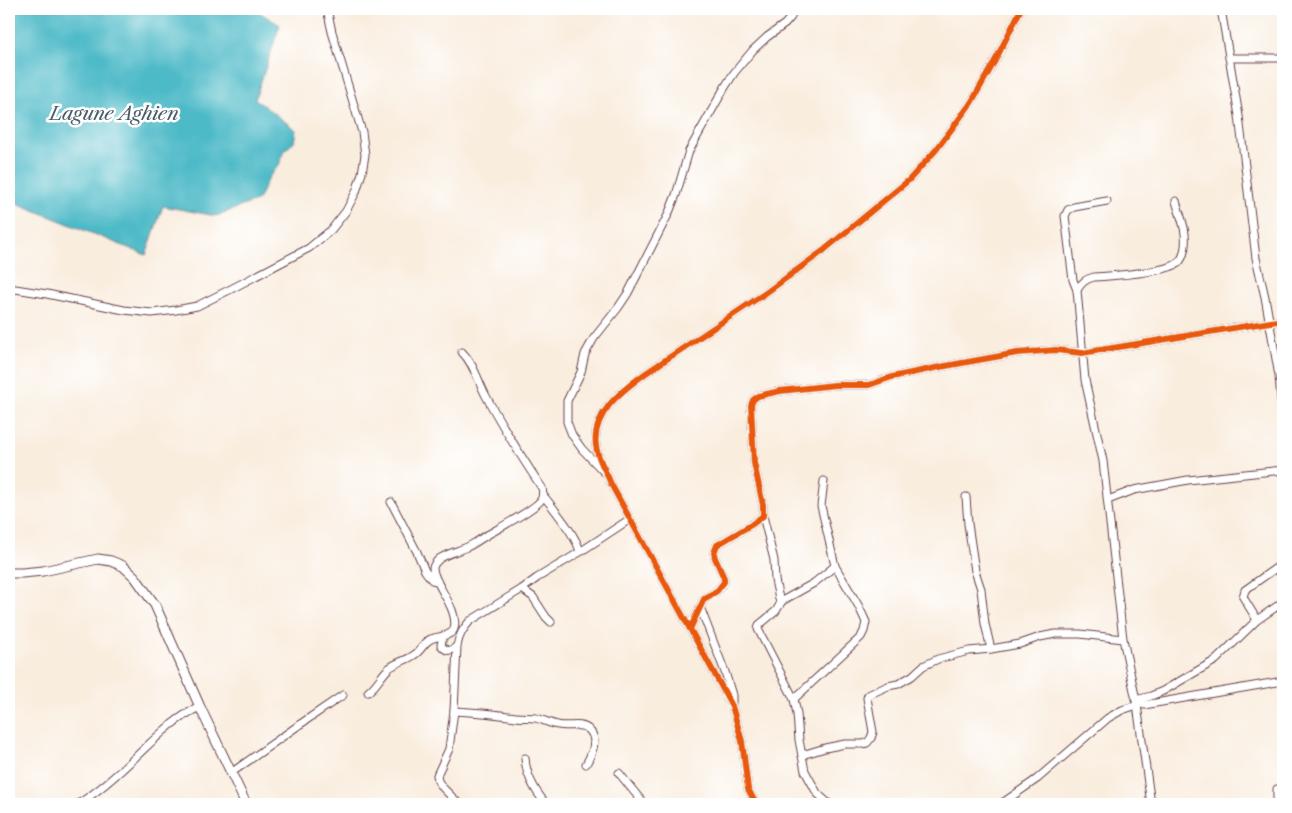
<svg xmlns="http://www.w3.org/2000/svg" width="1292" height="813" viewBox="0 0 1292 813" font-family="'Libre Caslon Text',serif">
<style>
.water{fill:#4dbac7;stroke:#4c6c79}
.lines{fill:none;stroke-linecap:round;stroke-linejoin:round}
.minor-casing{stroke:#643e46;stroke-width:9}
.tertiary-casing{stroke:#643e46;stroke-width:11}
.minor{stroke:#fff;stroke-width:7}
.tertiary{stroke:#fff;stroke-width:9}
.cycleway-casing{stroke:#fff;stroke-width:9}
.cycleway{stroke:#e8590c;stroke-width:6}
.labels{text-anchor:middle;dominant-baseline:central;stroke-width:5;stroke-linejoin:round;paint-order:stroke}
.water-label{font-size:19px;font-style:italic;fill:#4b5d69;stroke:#fff}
</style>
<rect width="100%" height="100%" fill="#fff"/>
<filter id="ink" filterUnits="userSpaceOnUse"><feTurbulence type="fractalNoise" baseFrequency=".02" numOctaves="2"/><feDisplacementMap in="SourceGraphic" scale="10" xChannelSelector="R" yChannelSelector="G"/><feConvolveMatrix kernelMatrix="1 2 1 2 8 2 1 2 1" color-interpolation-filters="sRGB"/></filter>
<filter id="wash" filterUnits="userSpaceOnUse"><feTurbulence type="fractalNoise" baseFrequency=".0096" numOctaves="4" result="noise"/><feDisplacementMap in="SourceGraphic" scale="20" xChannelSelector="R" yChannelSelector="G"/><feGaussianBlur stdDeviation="1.12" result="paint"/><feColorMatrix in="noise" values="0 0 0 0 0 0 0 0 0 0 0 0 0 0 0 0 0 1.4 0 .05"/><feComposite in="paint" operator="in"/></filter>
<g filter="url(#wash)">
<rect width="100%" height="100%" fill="#f9edde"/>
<!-- water -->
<polygon class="water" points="9,9 254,9 280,25 255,99 296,130 294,142 285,150 279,165 269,177 258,200 216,216 163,206 146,255 9,200"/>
</g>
<g filter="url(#ink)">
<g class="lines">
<!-- minor casing -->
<g class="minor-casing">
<g id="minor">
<polyline points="1221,9 1239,116 1256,258 1265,297 1279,376 1283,423"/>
<polyline points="1229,58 1278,58 1283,57"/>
<polyline points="1107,201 1074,207 1068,210 1065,216 1073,280 1077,290 1085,380 1103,461 1123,639 1137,705 1151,804"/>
<polyline points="9,288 47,294 124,310 152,313 176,310 197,306 233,288 309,248 331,230 346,211 356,192 362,173 365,155 362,132 332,32 327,9"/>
<path d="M1077 290C1082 282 1086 279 1094 277 1110 276 1167 272 1178 263 1185 257 1186 243 1185 234 1184 223 1179 212 1176 201"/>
<polyline points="604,472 582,449 572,435 567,422 567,401 581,372 585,354 594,338 618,308 628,293 668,215 676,195 689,151 725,87 734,73 753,50 767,37 785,24 791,17 794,9"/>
<path d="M543 495C553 508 577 536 580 552"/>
<polyline points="966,497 968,524 975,571 981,589 985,624 991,649"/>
<polyline points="1108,500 1134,490 1188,480 1283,470"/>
<polyline points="391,502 417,552 425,571 432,580 437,581"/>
<polyline points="763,516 774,560 775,580 780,603"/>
<polyline points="522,589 537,578 580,552 630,519"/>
<polyline points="700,607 725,672 732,695 732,703"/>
<polyline points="1257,620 1243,597 1245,590 1283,563"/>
<polyline points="690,629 704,599 717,591 724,582 724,578 715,558 714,553 717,545 751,525 763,516 763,505 754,463 751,405 753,400 758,396 780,391 835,385 869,385 892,377 940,367 1017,353 1056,350 1082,353 1283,320"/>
<path d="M443 636 441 645C447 653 451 651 457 646"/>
<path d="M368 692C377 685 380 677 388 669 396 662 406 661 414 655 421 651 424 642 431 639 437 636 451 637 454 629 459 612 440 591 435 576 434 574 433 571 433 568 433 565 437 561 439 559 448 553 458 551 467 547 474 544 480 539 487 535 499 528 534 510 541 500 543 496 543 492 542 488 522 458 503 428 486 396 478 381 474 364 462 352"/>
<polyline points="794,699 861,637 864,631 866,622 858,605 835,566 821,506 824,481"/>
<polyline points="1142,699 1141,703 1144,705 1283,681"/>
<polyline points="1136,700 1151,696 1163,691 1216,660 1257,620 1283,602"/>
<path d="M454 711C475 712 496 714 516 717 523 718 529 717 536 718 544 720 550 724 558 725 568 728 580 722 588 729 599 738 592 754 586 764"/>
<polyline points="802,755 825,748 845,744 862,744 867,743 871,738 873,732 867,698 868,695 888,686 898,684 912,676 923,666 938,659 969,651 991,649 1020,644 1040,637 1055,634 1080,634 1123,639"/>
<path d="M525 758C526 776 535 791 546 804"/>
<polyline points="231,773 299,725 343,695"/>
<polyline points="619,773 644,804"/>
<path d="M78 804C96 793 111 780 127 765 148 746 173 718 200 707"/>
<path d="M459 804 443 788 438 781 437 775 449 749 454 711 457 646C459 635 463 629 470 621L522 589 533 597 546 617 551 622"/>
<path d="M756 804 748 789 742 741 732 706 611 484C607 473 600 463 597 451 588 416 621 391 646 373L767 292 823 251 909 180 936 150 971 103 996 59 1021 9"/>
<polyline points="829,804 817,793 805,771 799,740 797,714 794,699 758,629 759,625 776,611 782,601 814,583 835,566"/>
<polyline points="1001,804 1037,779 1108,718 1122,710 1137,705"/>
<polyline points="1277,804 1277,789"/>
</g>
</g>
<!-- tertiary casing -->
<g class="tertiary-casing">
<polyline id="tertiary" points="9,573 22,573 43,571 98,559 111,561 123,566 135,577 155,605 200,707 246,804"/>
</g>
<!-- minor -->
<use href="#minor" class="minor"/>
<!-- tertiary -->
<use href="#tertiary" class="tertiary"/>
<!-- cycleway casing -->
<g class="cycleway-casing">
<g id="cycleway">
<polyline points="690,629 704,599 717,591 724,582 724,578 715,558 714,553 717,545 751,525 763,516 763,505 754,463 751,405 753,400 758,396 780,391 835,385 869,385 892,377 940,367 1017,353 1056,350 1082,353 1283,320"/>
<path d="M756 804 748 789 742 741 732 706 611 484C607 473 600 463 597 451 588 416 621 391 646 373L767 292 823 251 909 180 936 150 971 103 996 59 1021 9"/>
</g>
</g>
<!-- cycleway -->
<use href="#cycleway" class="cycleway"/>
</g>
</g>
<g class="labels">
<!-- water labels -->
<g class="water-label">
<text x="114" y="113">Lagune Aghien</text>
</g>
</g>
<!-- margin -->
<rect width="1292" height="813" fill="none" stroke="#fff" stroke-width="30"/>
</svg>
